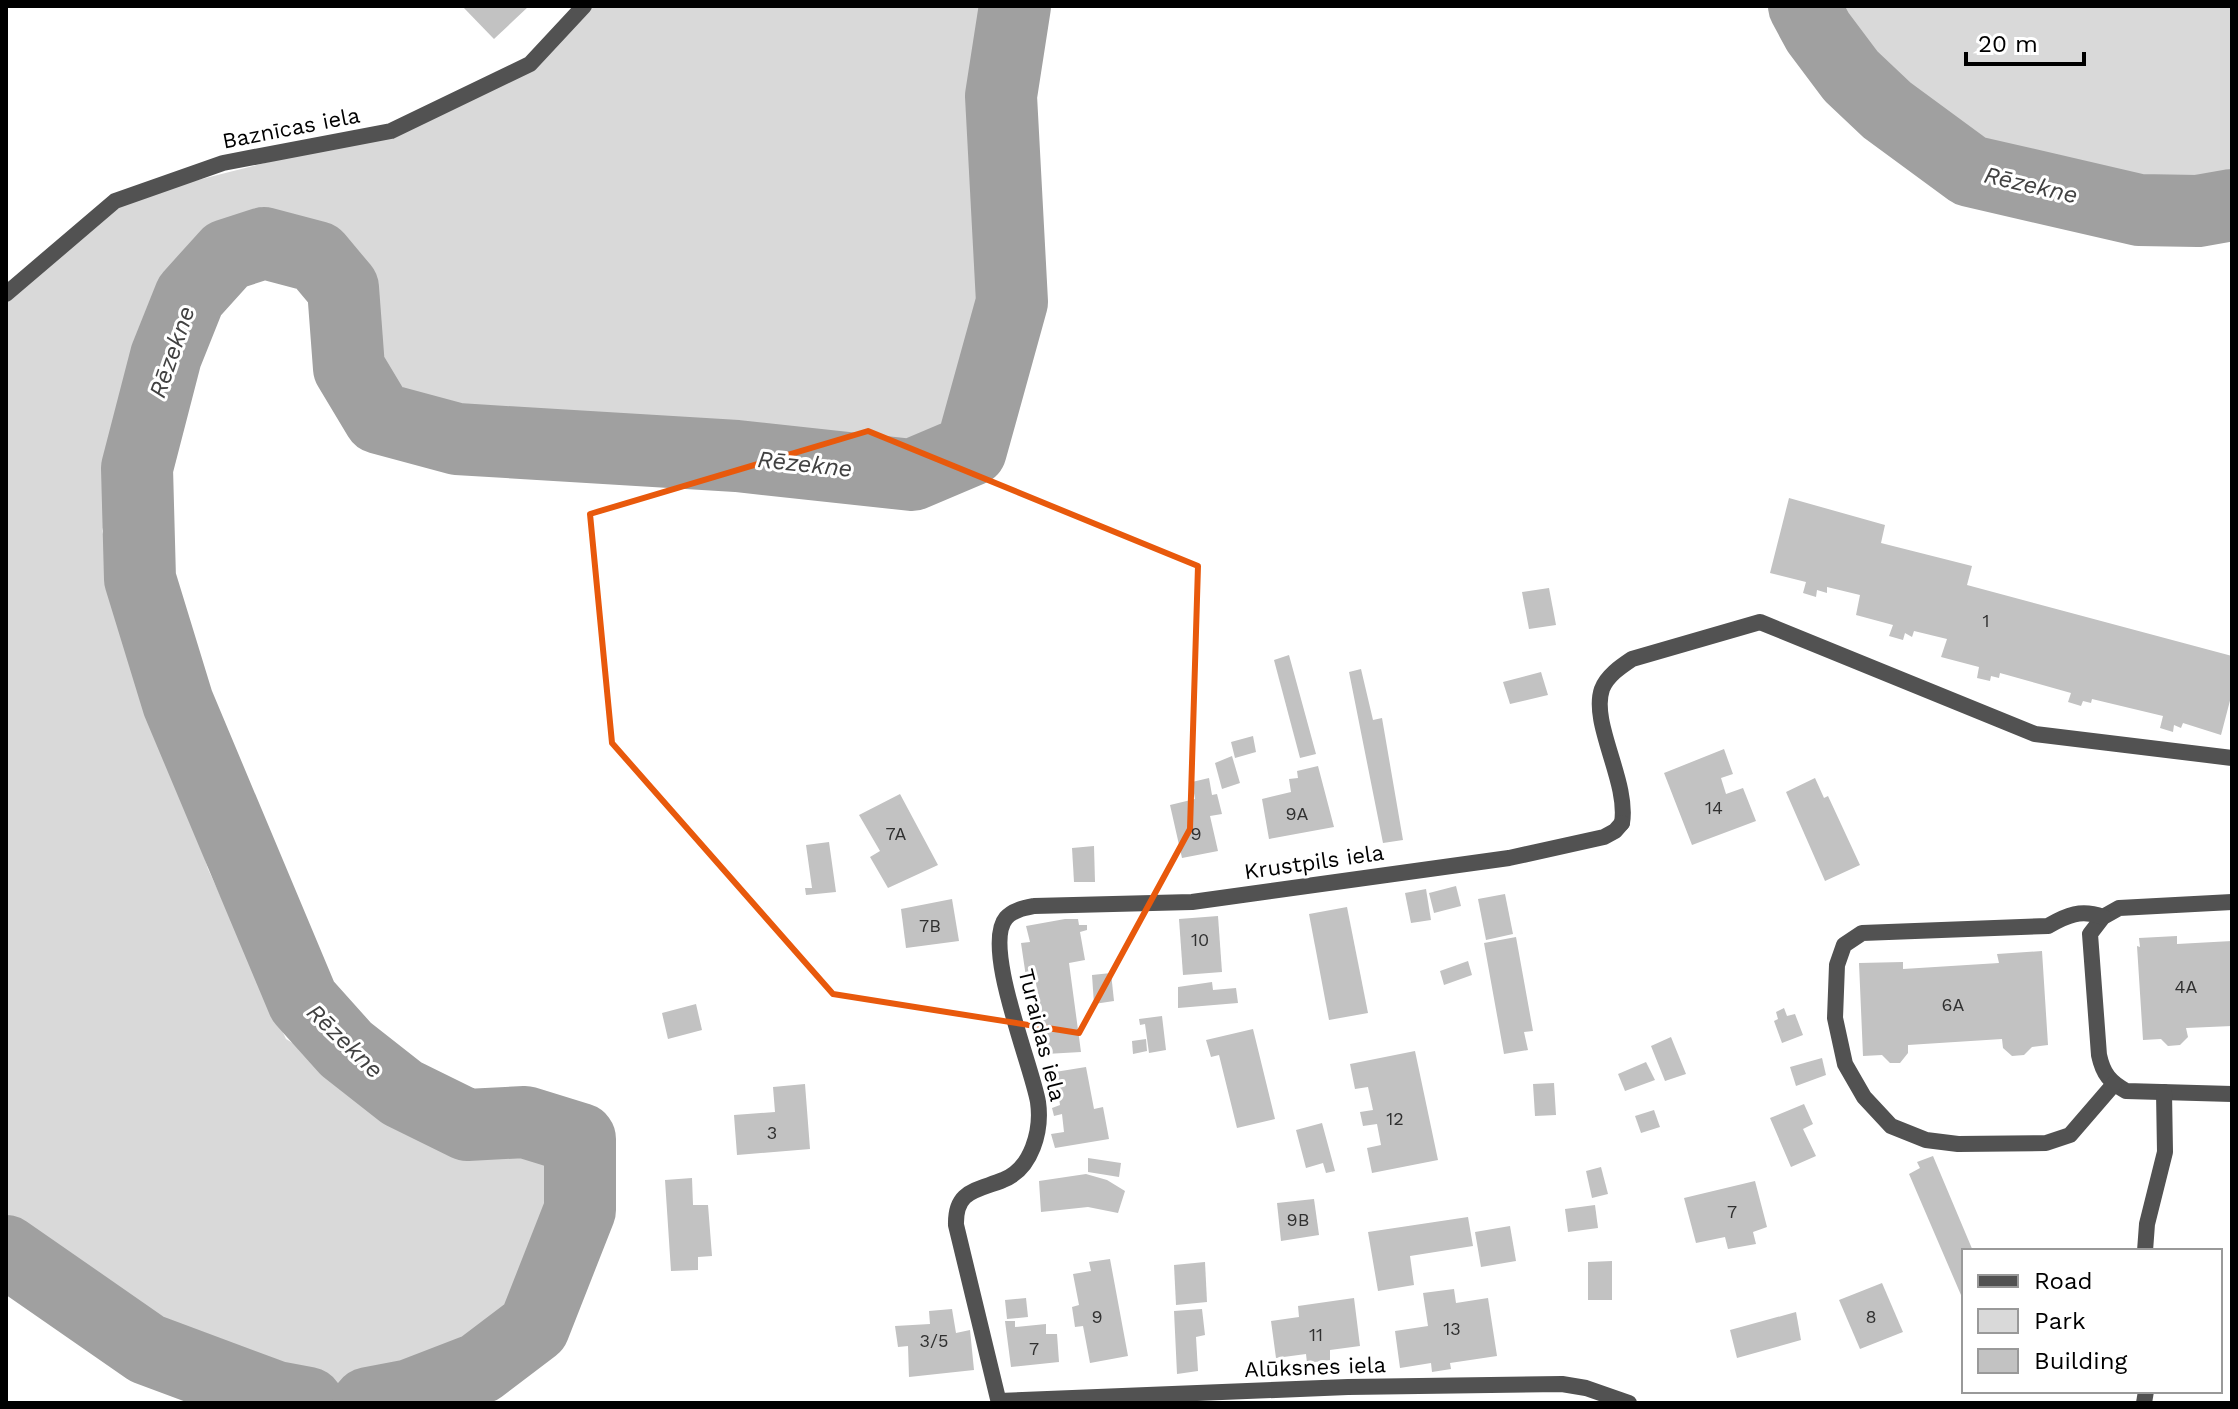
<svg xmlns="http://www.w3.org/2000/svg" width="2238" height="1409" viewBox="0 0 2238 1409" font-family="'Work Sans',sans-serif">
<style>
.green{fill:#d9d9d9}
.lines{fill:none;stroke-linecap:round;stroke-linejoin:round}
.river{stroke:#a0a0a0;stroke-width:72}
.building{fill:#c2c2c2}
.service{stroke:#525252;stroke-width:16}
.minor{stroke:#525252;stroke-width:16}
.marked{fill:none;stroke:#e8590c;stroke-width:6;stroke-linejoin:round}
.labels{text-anchor:middle;dominant-baseline:central;stroke-width:6;stroke-linejoin:round;paint-order:stroke}
.number-label{font-size:18px;fill:#303030}
.street-label{font-size:22px;fill:#000;stroke:#fff}
.water-label{font-size:24px;font-style:italic;fill:#414141;stroke:#fff}
</style>
<rect width="100%" height="100%" fill="#fff"/>
<!-- green -->
<g class="green">
<polygon points="584,6 1017,6 1001,96 1012,302 971,450 912,475 737,456 457,439 379,418 364,273 262,207 177,269 102,531 208,869 286,1039 465,1147 467,1125 580,1139 480,1368 276,1397 147,1349 6,1239 6,304 115,201 391,131 530,64"/>
<polygon points="1816,6 2232,6 2232,193 2076,197 1899,120"/>
</g>
<g class="lines">
<!-- river -->
<g class="river">
<polyline points="1804,6 1818,32 1851,76 1887,110 1970,171 2139,210 2198,211 2232,205"/>
<polyline points="6,1251 147,1349 276,1397 308,1403"/>
<polyline points="368,1403 410,1395 480,1368 534,1327 580,1210 580,1139 525,1122 467,1125 402,1093 346,1049 303,1001 178,703 140,579 137,468 166,356 190,296 227,255 264,243 317,257 343,288 349,368 379,418 457,439 737,456 912,475 971,450 1012,302 1001,96 1015,6"/>
</g>
</g>
<!-- building -->
<g class="building">
<polygon points="462,6 529,6 494,39"/>
<polygon points="1789,498 1885,525 1881,543 1972,566 1967,585 2232,656 2232,693 2221,735 2183,723 2181,728 2174,725 2173,732 2160,728 2163,716 2092,699 2091,703 2083,701 2081,706 2068,702 2071,693 2000,673 1999,678 1991,676 1990,681 1977,678 1979,667 1941,657 1947,639 1914,631 1912,637 1905,633 1903,640 1889,636 1893,625 1856,615 1860,595 1827,587 1827,593 1817,590 1816,597 1803,593 1806,582 1770,573"/>
<polygon points="1549,588 1556,625 1529,629 1522,592"/>
<polygon points="1289,655 1316,754 1300,758 1274,660"/>
<polygon points="1361,669 1373,720 1382,718 1403,840 1383,843 1349,672"/>
<polygon points="1541,672 1548,695 1510,704 1503,682"/>
<polygon points="1253,736 1256,752 1235,758 1231,742"/>
<polygon points="1724,749 1733,774 1721,778 1726,794 1743,788 1756,821 1692,845 1664,773"/>
<polygon points="1232,756 1240,783 1222,789 1215,763"/>
<polygon points="1318,766 1334,827 1269,839 1262,799 1291,792 1289,779 1298,778 1297,771"/>
<polygon points="1209,778 1212,795 1217,794 1222,814 1210,816 1218,851 1182,858 1170,805 1195,799 1192,782"/>
<polygon points="1815,778 1824,798 1828,796 1860,865 1825,881 1786,792"/>
<polygon points="900,794 938,865 888,888 870,857 880,851 859,815"/>
<polygon points="829,842 836,892 806,895 805,888 812,888 806,845"/>
<polygon points="1094,846 1095,882 1074,882 1072,848"/>
<polygon points="1456,886 1461,906 1434,913 1429,893"/>
<polygon points="1426,889 1431,920 1411,923 1405,893"/>
<polygon points="1505,894 1513,934 1486,940 1478,899"/>
<polygon points="952,899 959,941 906,948 901,909"/>
<polygon points="1347,907 1368,1013 1329,1020 1309,914"/>
<polygon points="1218,916 1222,972 1183,975 1179,919"/>
<polygon points="1065,919 1078,919 1079,925 1087,925 1087,930 1080,932 1085,960 1069,963 1081,1052 1046,1054 1035,976 1026,977 1021,943 1030,942 1026,926"/>
<polygon points="2177,936 2177,944 2232,941 2232,1026 2186,1028 2188,1037 2180,1045 2168,1046 2161,1039 2143,1040 2137,946 2140,947 2139,938"/>
<polygon points="1516,937 1533,1031 1524,1032 1528,1050 1504,1054 1484,943"/>
<polygon points="2042,951 2048,1045 2032,1047 2024,1055 2012,1056 2003,1048 2002,1039 1908,1045 1908,1053 1900,1063 1890,1063 1882,1055 1863,1056 1859,963 1903,962 1903,969 1999,963 1997,954"/>
<polygon points="1468,961 1472,975 1444,985 1440,971"/>
<polygon points="1111,973 1114,1001 1094,1004 1092,975"/>
<polygon points="1212,982 1213,990 1236,988 1238,1003 1178,1008 1178,987"/>
<polygon points="696,1004 702,1030 668,1039 662,1013"/>
<polygon points="1784,1008 1787,1016 1795,1014 1803,1035 1782,1043 1774,1021 1778,1019 1776,1012"/>
<polygon points="1162,1016 1166,1050 1149,1053 1145,1024 1140,1025 1139,1019"/>
<polygon points="1253,1029 1275,1119 1237,1128 1219,1055 1211,1057 1206,1040"/>
<polygon points="1671,1037 1686,1074 1665,1081 1651,1046"/>
<polygon points="1146,1039 1147,1051 1133,1054 1132,1041"/>
<polygon points="1415,1051 1438,1160 1372,1173 1367,1148 1381,1145 1377,1124 1363,1126 1360,1112 1373,1110 1368,1087 1355,1089 1350,1064"/>
<polygon points="1822,1058 1826,1075 1796,1086 1790,1067"/>
<polygon points="1646,1062 1655,1080 1625,1091 1618,1074"/>
<polygon points="1086,1067 1094,1109 1103,1107 1109,1139 1055,1148 1051,1134 1064,1132 1062,1114 1054,1116 1052,1108 1060,1105 1055,1072"/>
<polygon points="1554,1083 1556,1115 1535,1116 1533,1084"/>
<polygon points="805,1084 810,1149 737,1155 734,1115 775,1112 773,1087"/>
<polygon points="1804,1104 1813,1124 1803,1129 1816,1156 1791,1167 1770,1118"/>
<polygon points="1654,1110 1660,1127 1641,1133 1635,1116"/>
<polygon points="1322,1123 1335,1171 1326,1173 1323,1163 1306,1168 1296,1130"/>
<polygon points="1933,1156 1973,1251 1964,1251 1964,1302 1909,1174 1920,1168 1917,1162"/>
<polygon points="1088,1158 1121,1163 1119,1177 1088,1172"/>
<polygon points="1601,1167 1608,1194 1592,1198 1586,1171"/>
<polygon points="1086,1174 1107,1180 1125,1191 1118,1213 1088,1207 1041,1212 1039,1181"/>
<polygon points="692,1178 693,1205 708,1205 712,1256 698,1257 698,1270 671,1271 665,1180"/>
<polygon points="1755,1181 1767,1227 1753,1232 1756,1244 1728,1249 1725,1237 1696,1243 1684,1198"/>
<polygon points="1314,1199 1319,1235 1281,1241 1277,1203"/>
<polygon points="1595,1205 1598,1228 1568,1232 1565,1209"/>
<polygon points="1468,1217 1473,1246 1410,1256 1414,1285 1378,1291 1368,1232"/>
<polygon points="1510,1226 1516,1261 1481,1267 1475,1232"/>
<polygon points="1110,1259 1128,1356 1090,1363 1083,1326 1075,1327 1072,1307 1079,1305 1073,1274 1091,1271 1089,1262"/>
<polygon points="1612,1261 1612,1300 1588,1300 1588,1262"/>
<polygon points="1205,1262 1207,1302 1176,1305 1174,1265"/>
<polygon points="1882,1283 1903,1332 1860,1349 1839,1300"/>
<polygon points="1454,1289 1456,1303 1488,1298 1497,1356 1450,1363 1451,1369 1432,1372 1431,1363 1400,1368 1395,1331 1428,1326 1423,1293"/>
<polygon points="1026,1298 1028,1317 1007,1319 1005,1300"/>
<polygon points="1354,1298 1360,1346 1330,1350 1330,1360 1307,1363 1306,1354 1276,1358 1271,1321 1299,1317 1298,1306"/>
<polygon points="952,1309 956,1333 970,1330 974,1370 909,1377 908,1346 898,1347 895,1326 930,1324 929,1311"/>
<polygon points="1202,1309 1205,1335 1196,1337 1198,1371 1177,1374 1174,1311"/>
<polygon points="1796,1312 1801,1340 1737,1358 1730,1330"/>
<polygon points="1005,1321 1015,1321 1015,1327 1046,1324 1046,1334 1057,1334 1059,1362 1011,1367"/>
</g>
<g class="lines">
<!-- service -->
<g class="service">
<path d="M1622 823C1629 782 1590 723 1602 689 1607 676 1620 667 1632 659L1760 622 2035 734 2232 758"/>
<path d="M2232 902 2119 908 2103 917 2090 934 2099 1055C2103 1074 2110 1082 2126 1091L2232 1094"/>
<path d="M2103 917C2081 909 2067 915 2048 926L1862 933 1844 945 1837 965 1835 1018 1845 1064 1864 1097 1891 1126 1926 1140 1958 1144 2046 1143 2070 1135 2114 1084"/>
<polyline points="2145,1251 2147,1224 2165,1152 2164,1092"/>
<polyline points="2144,1403 2146,1391"/>
</g>
<!-- minor -->
<g class="minor">
<polyline points="6,294 115,201 223,163 391,131 530,64 584,6"/>
<polyline points="999,1401 1348,1387 1562,1384 1586,1388 1629,1403"/>
<path d="M999 1403 956 1225C955 1190 976 1191 1003 1180 1032 1169 1042 1130 1038 1102 1032 1066 982 946 1006 918 1013 910 1024 908 1034 906L1192 902 1509 858 1604 837 1615 831 1622 823"/>
</g>
</g>
<!-- marked area -->
<path class="marked" d="M868 431 1198 566 1190 829 1079 1033 833 994 612 743 590 514Z"/>
<g class="labels">
<!-- number labels -->
<g class="number-label">
<text x="1986" y="620">1</text>
<text x="1714" y="807">14</text>
<text x="1297" y="813">9A</text>
<text x="896" y="833">7A</text>
<text x="1196" y="833">9</text>
<text x="930" y="925">7B</text>
<text x="1200" y="939">10</text>
<text x="2186" y="986">4A</text>
<text x="1953" y="1004">6A</text>
<text x="1395" y="1118">12</text>
<text x="772" y="1132">3</text>
<text x="1732" y="1211">7</text>
<text x="1298" y="1219">9B</text>
<text x="1097" y="1316">9</text>
<text x="1871" y="1316">8</text>
<text x="1452" y="1328">13</text>
<text x="1316" y="1334">11</text>
<text x="934" y="1340">3/5</text>
<text x="1034" y="1348">7</text>
</g>
<!-- street labels -->
<g class="street-label">
<text transform="translate(291 128) rotate(-11)">Baznīcas iela</text>
<text transform="translate(1314 862) rotate(-8)">Krustpils iela</text>
<text transform="translate(1042 1035) rotate(76)">Turaidas iela</text>
<text transform="translate(1315 1367) rotate(-2)">Alūksnes iela</text>
</g>
<!-- water labels -->
<g class="water-label">
<text transform="translate(2031 185) rotate(13)">Rēzekne</text>
<text transform="translate(172 352) rotate(-71)">Rēzekne</text>
<text transform="translate(805 464) rotate(6)">Rēzekne</text>
<text transform="translate(345 1041) rotate(44)">Rēzekne</text>
</g>
</g>
<!-- border -->
<rect width="2238" height="1409" fill="none" stroke="#000000" stroke-width="16"/>
<!-- legend -->
<rect x="1962" y="1249" width="260" height="144" fill="#ffffff" stroke="#999999" stroke-width="2"/>
<rect x="1978" y="1275" width="40" height="12" fill="#525252" stroke="#999999" stroke-width="2"/>
<text x="2034" y="1289" font-size="24" fill="#000000">Road</text>
<rect x="1978" y="1309" width="40" height="24" fill="#d9d9d9" stroke="#999999" stroke-width="2"/>
<text x="2034" y="1329" font-size="24" fill="#000000">Park</text>
<rect x="1978" y="1349" width="40" height="24" fill="#c2c2c2" stroke="#999999" stroke-width="2"/>
<text x="2034" y="1369" font-size="24" fill="#000000">Building</text>
<!-- scale -->
<path d="M1966 52v12h118v-12" fill="none" stroke="#000000" stroke-width="4"/>
<text x="1978" y="52" font-size="24" fill="#000000" stroke="#ffffff" stroke-width="6" paint-order="stroke">20 m</text>
</svg>
